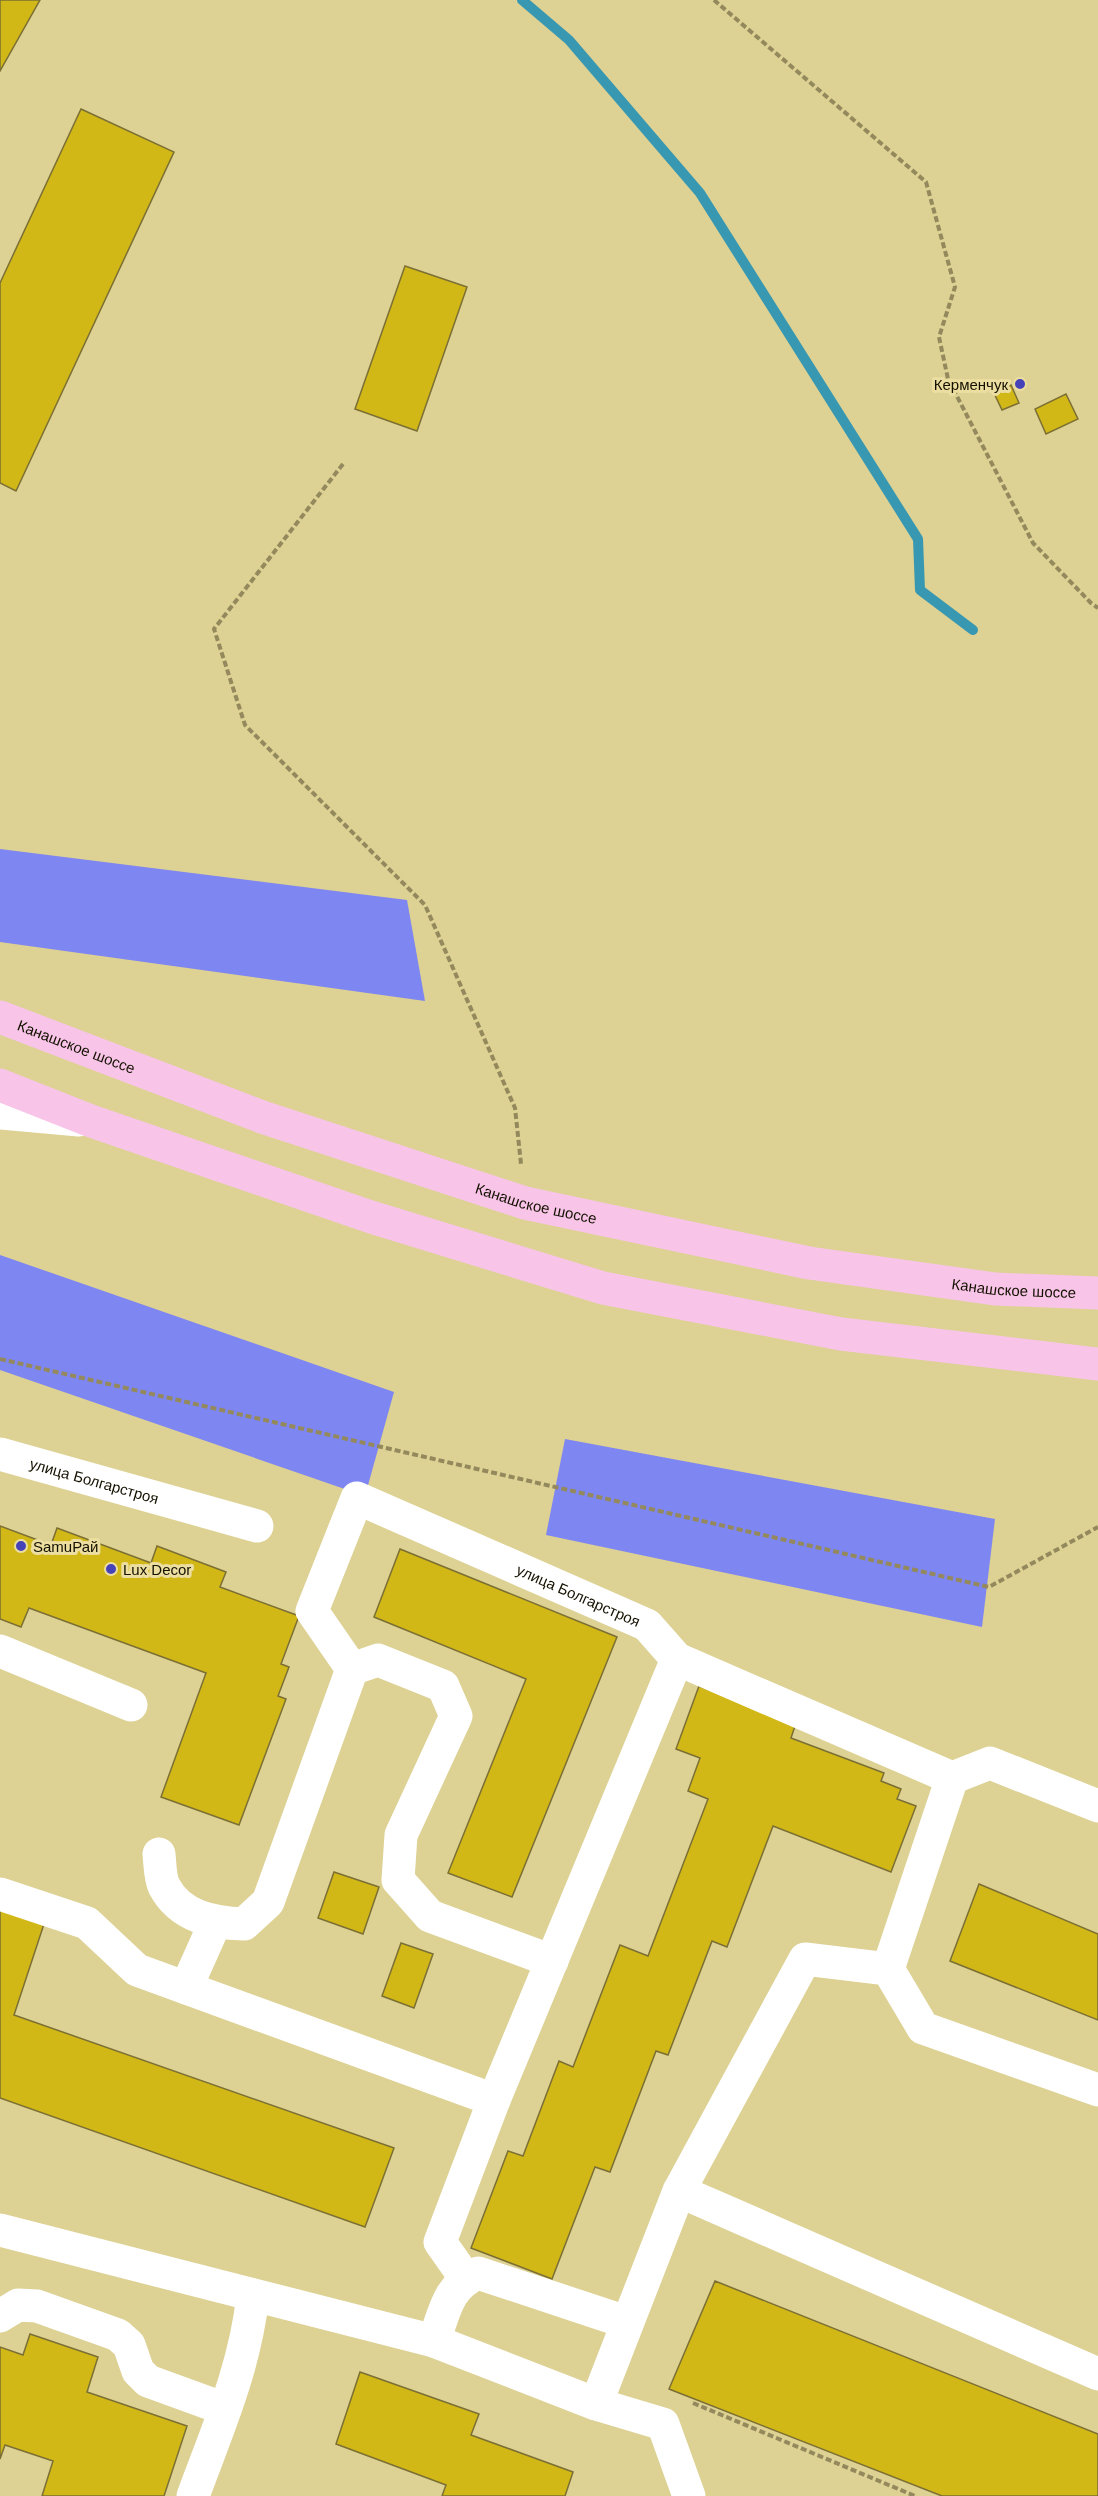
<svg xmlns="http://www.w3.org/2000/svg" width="1098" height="2496" viewBox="0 0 1098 2496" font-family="Helvetica,sans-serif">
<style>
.forest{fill:#7e86f1}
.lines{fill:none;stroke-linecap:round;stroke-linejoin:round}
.stream{stroke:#3998b1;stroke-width:10}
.building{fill:#d2b817;stroke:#7b6f34;stroke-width:1.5}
.path{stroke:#93895c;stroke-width:4;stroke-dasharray:6 3;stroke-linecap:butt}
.minor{stroke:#fff;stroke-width:33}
.major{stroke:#f8c5e9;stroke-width:33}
.poi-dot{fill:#4642b8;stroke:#ebdea0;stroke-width:2}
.labels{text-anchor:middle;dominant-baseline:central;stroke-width:6;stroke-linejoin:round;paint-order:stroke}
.poi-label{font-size:15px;fill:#151100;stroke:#ebdea0;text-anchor:start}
.street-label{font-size:15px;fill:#151100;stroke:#ebdea0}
</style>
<rect width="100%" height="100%" fill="#ddd193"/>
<!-- forest -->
<g class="forest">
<polygon points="0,849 407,900 425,1001 0,942"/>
<polygon points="0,1255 394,1392 365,1496 0,1370"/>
<polygon points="565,1439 995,1519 982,1627 546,1535"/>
</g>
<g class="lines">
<!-- stream -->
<polyline class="stream" points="522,0 569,40 700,193 918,539 920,590 973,630"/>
</g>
<!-- building -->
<g class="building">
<polygon points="0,0 40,0 0,71"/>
<polygon points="81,109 174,152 16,491 0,483 0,283"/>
<polygon points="405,266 467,287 417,431 355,409"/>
<polygon points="1011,385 1019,403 1002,410 994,393"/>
<polygon points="1066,394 1078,419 1046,434 1035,409"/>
<polygon points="0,1526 51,1545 57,1528 151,1563 157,1546 226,1572 220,1587 299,1616 281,1664 289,1667 278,1696 286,1699 239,1825 161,1797 206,1673 29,1608 21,1627 0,1619"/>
<polygon points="400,1549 617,1637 512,1897 448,1873 526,1679 374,1617"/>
<polygon points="699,1686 796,1723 791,1738 884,1773 881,1781 901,1789 897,1799 916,1806 891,1872 773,1826 727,1947 712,1941 668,2055 656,2051 610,2172 595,2167 552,2279 471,2248 508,2151 523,2156 559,2061 573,2067 620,1945 648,1956 708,1799 688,1791 700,1758 676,1749"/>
<polygon points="334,1872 379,1887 363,1934 318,1918"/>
<polygon points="979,1884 1098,1934 1098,2020 950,1961"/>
<polygon points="0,1909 44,1924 14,2015 394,2148 365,2227 0,2098"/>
<polygon points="401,1943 433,1954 414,2008 382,1996"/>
<polygon points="715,2281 1098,2434 1098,2496 942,2496 669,2389"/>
<polygon points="30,2334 98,2357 87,2392 187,2426 164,2496 42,2496 53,2461 5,2445 0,2459 0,2347 23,2355"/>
<polygon points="360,2372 479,2414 471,2435 573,2472 565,2496 442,2496 446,2485 336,2444"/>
</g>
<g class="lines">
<!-- path -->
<g class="path">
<polyline points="714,0 926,182 955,287 939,337 948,379 1033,543 1091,603 1098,608"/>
<polyline points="343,464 214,629 245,725 425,905 515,1108 521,1164"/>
<polyline points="0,1359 989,1587 1098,1527"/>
<polyline points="693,2403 915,2496"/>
</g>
<!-- minor -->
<g class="minor">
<polyline points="0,1113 79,1120"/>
<path id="s1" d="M0 1454 257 1526"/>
<polyline points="0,1651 131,1705"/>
<path id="s2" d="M352 1669 312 1611 357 1498 647 1625 677 1659 952 1778 990 1763 1098 1806"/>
<path d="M159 1854C160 1864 160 1878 164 1886 180 1917 213 1923 244 1924L268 1902 352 1669 378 1660 443 1686 456 1716 401 1835 398 1880 430 1916 552 1961"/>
<polyline points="0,1894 87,1923 137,1970 494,2100"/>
<polyline points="888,1969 952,1778"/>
<polyline points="186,1988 215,1923"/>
<polyline points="679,2191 805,1959 888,1969 923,2028 1098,2090"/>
<polyline points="0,2230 434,2341 596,2404 663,2424 689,2496"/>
<polyline points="466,2279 440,2242 494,2100 677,1659"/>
<polyline points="0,2316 18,2305 37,2306 118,2335 129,2345 138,2371 148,2381 225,2409"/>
<path d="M434 2341C445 2311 447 2287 478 2273L626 2322"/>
<polyline points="596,2404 679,2191 1098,2374"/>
<path d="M193 2496C218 2428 245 2368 253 2295"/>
</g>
<!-- major -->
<g class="major">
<path id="s3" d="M0 1017 262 1117 525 1203 809 1263 995 1289 1098 1293"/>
<polyline points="0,1085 91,1121 371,1217 603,1288 841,1334 1098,1364"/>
</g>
</g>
<!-- markers -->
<g class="poi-dot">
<circle cx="1020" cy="384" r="6"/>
<circle cx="21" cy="1546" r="6"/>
<circle cx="111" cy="1569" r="6"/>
</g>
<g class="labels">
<!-- poi labels -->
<g class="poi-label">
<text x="1008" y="384" text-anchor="end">Керменчук</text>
<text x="33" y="1546">SamuРай</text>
<text x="123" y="1569">Lux Decor</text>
</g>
<!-- street labels -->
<g class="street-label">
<text stroke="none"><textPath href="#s3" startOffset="82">Канашское шоссе</textPath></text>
<text stroke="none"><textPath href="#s3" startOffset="568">Канашское шоссе</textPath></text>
<text stroke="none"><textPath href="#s3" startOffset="1054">Канашское шоссе</textPath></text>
<text stroke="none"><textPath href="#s1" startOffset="98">улица Болгарстроя</textPath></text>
<text stroke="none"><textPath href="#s2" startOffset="434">улица Болгарстроя</textPath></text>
</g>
</g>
</svg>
